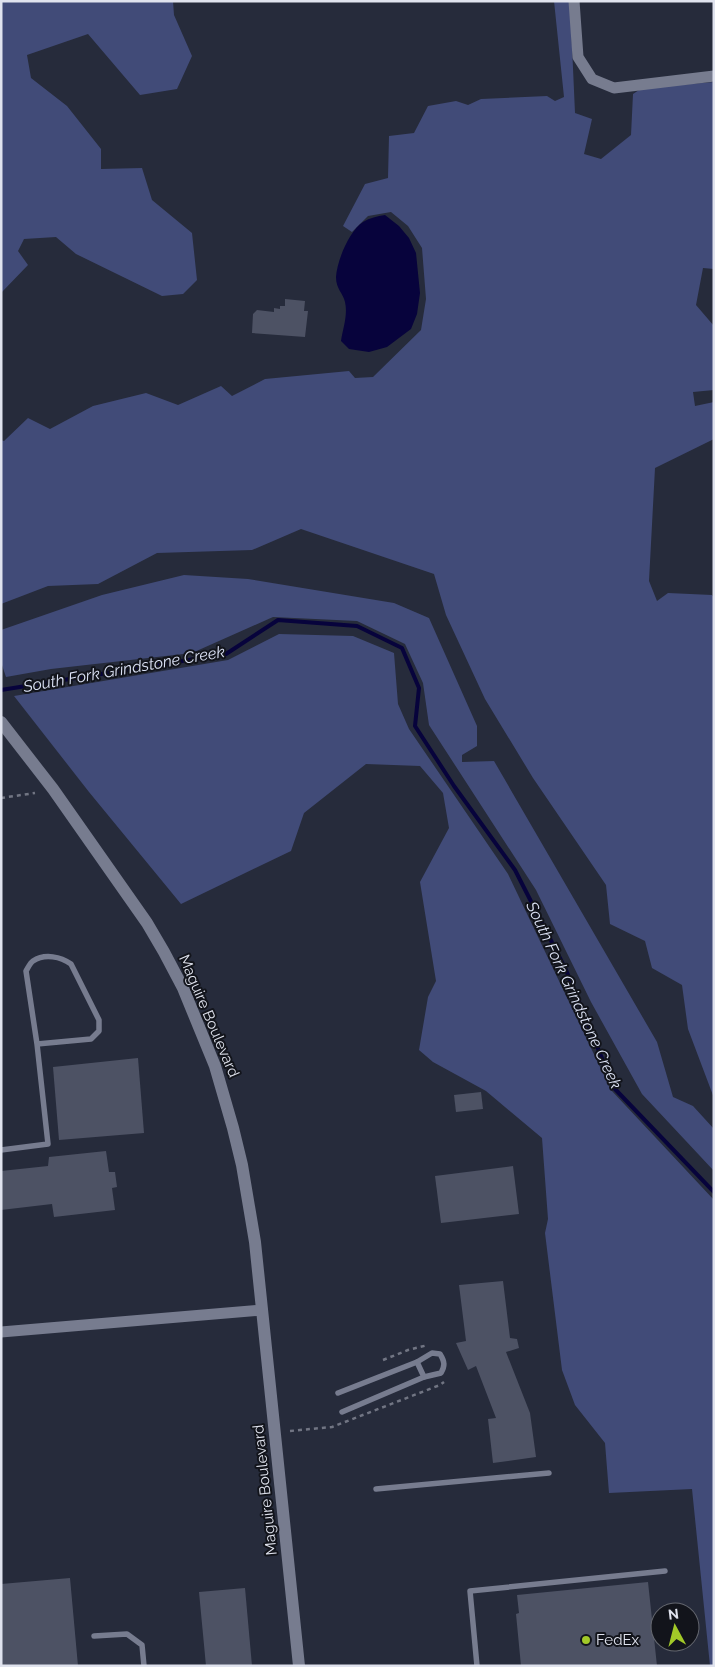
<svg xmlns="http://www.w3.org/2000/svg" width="715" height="1667" viewBox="0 0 715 1667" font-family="Raleway,sans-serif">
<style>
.green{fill:#414b78}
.water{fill:#07033c}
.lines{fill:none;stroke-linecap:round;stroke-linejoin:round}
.stream{stroke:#07033c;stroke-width:4}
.building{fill:#4d5264}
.path{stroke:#717583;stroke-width:2.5;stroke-dasharray:4 4;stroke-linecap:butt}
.lane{stroke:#777c8f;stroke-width:5.5}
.street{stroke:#777c8f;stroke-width:11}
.secondary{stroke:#777c8f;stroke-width:12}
.poi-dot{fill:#a2c928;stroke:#12141b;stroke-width:2}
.labels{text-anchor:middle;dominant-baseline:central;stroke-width:4;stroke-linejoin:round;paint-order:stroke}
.street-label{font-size:15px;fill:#e0e3ee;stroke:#12141b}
.poi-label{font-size:15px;fill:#e0e3ee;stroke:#12141b;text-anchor:start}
.water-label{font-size:16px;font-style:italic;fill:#dce2f5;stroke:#12141b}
</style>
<rect width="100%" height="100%" fill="#262b3b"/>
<!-- green -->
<g class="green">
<polygon points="1,1 173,1 174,15 192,56 177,89 140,95 88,34 27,55 31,78 67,106 101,149 101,169 142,168 152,200 192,233 197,280 183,294 162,296 76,254 56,237 24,239 18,251 28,265 1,293"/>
<polygon points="554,1 570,1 575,113 592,119 584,154 601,159 631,135 633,94 642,88 714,82 714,269 703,268 696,305 714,326 714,390 693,392 695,406 714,402 714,439 655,468 649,581 657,601 668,593 712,595 714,598 714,1098 688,1029 682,985 652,968 645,941 610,924 606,885 533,778 485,699 446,615 434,574 301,529 252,550 157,553 98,584 48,586 1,604 1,440 4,441 28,418 50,429 93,406 146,393 178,405 221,386 232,396 265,379 349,371 355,378 373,377 421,330 426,299 422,248 408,226 391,212 368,216 352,232 343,226 365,184 388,178 389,136 414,133 428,106 456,101 468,105 481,99 547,96 555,101 564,97"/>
<polygon points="184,575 248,579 394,603 429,618 477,726 477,746 462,755 462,762 494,761 657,1042 673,1097 693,1106 714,1129 714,1171 642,1094 591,1002 536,890 429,725 423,683 405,644 357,621 273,617 192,653 51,669 6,677 1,662 1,630 102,595"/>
<polygon points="279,634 353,636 394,653 398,704 409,729 508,874 611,1090 714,1200 714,1666 710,1666 692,1489 609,1493 605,1443 575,1405 562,1370 545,1233 548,1219 542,1138 486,1091 433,1062 419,1050 428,997 436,981 420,882 449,828 443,793 420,766 366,764 304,813 291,851 181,904 89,792 14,696 228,660"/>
</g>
<!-- water -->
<path class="water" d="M385 215 399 226 409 238 416 253 420 293 417 314 411 329 387 347 369 352 349 349 341 341C343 328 348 315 345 302 343 293 336 289 336 277 337 261 349 231 363 222 370 218 377 216 385 215Z"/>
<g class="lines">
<!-- stream -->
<polyline class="stream" points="1,690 226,654 278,620 357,626 402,648 419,688 415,726 454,786 515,870 566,970 614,1088 714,1192"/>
</g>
<!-- building -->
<g class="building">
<polygon points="285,299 305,301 304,311 308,311 305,337 252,333 253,314 257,310 274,312 274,308 280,309 280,306 285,306"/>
<polygon points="138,1058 144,1133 59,1140 53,1067"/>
<polygon points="481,1092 483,1109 456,1112 454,1095"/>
<polygon points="106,1151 109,1172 115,1172 117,1187 112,1188 115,1210 54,1217 52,1204 1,1210 1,1171 48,1166 49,1157"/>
<polygon points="513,1166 519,1214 441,1223 435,1176"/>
<polygon points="503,1281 510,1338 517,1339 519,1348 506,1352 530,1413 536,1457 493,1463 488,1419 496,1418 476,1366 468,1370 456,1343 466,1341 459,1285"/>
<polygon points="70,1578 78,1666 1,1666 1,1584"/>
<polygon points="648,1582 657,1666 521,1666 516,1614 519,1613 517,1595"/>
<polygon points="245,1588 252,1666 206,1666 199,1592"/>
</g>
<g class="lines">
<!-- path -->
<g class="path">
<polyline points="1,798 35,793"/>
<polyline points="383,1360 408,1350 428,1345"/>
<polyline points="290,1431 332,1427 440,1385 444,1382"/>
</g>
<!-- lane -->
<g class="lane">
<path d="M1 1150 48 1144 37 1044 26 971C28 968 30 963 33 961 45 953 61 957 71 964L99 1020V1031L91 1039 37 1044"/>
<path d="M417 1362 432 1353 440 1354C445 1362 445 1366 441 1373L424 1377"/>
<polyline points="338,1393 417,1362 424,1377 342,1412"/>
<polyline points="376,1489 549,1473"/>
<polyline points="94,1636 127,1634 142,1645 144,1666"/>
<polyline points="477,1666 470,1591 665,1571"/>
</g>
<!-- street -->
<g class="street">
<polyline points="574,1 578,57 592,79 614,88 714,76"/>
<polyline points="1,1332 262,1310"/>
</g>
<!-- secondary -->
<polyline class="secondary" points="1,722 53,789 147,923 164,952 183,988 215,1066 233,1128 242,1165 255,1242 299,1666"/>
</g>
<!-- markers -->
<circle class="poi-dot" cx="586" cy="1640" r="5"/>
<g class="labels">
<!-- street labels -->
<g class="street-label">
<text transform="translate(209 1016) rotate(67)">Maguire Boulevard</text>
<text transform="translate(265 1490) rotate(-96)">Maguire Boulevard</text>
</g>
<!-- poi labels -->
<g class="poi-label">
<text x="596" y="1640">FedEx</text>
</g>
<!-- water labels -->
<g class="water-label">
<text transform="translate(124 669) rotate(-10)">South Fork Grindstone Creek</text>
<text transform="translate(574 995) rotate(65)">South Fork Grindstone Creek</text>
</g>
</g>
<!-- border -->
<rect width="715" height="1667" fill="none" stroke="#e0e3ee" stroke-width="5"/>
<!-- north arrow -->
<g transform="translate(675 1627) rotate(353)"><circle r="24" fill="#12141b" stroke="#64676f"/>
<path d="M0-4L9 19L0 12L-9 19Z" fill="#a2c928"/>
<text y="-8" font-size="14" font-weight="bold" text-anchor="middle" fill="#e0e3ee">N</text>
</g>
</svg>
